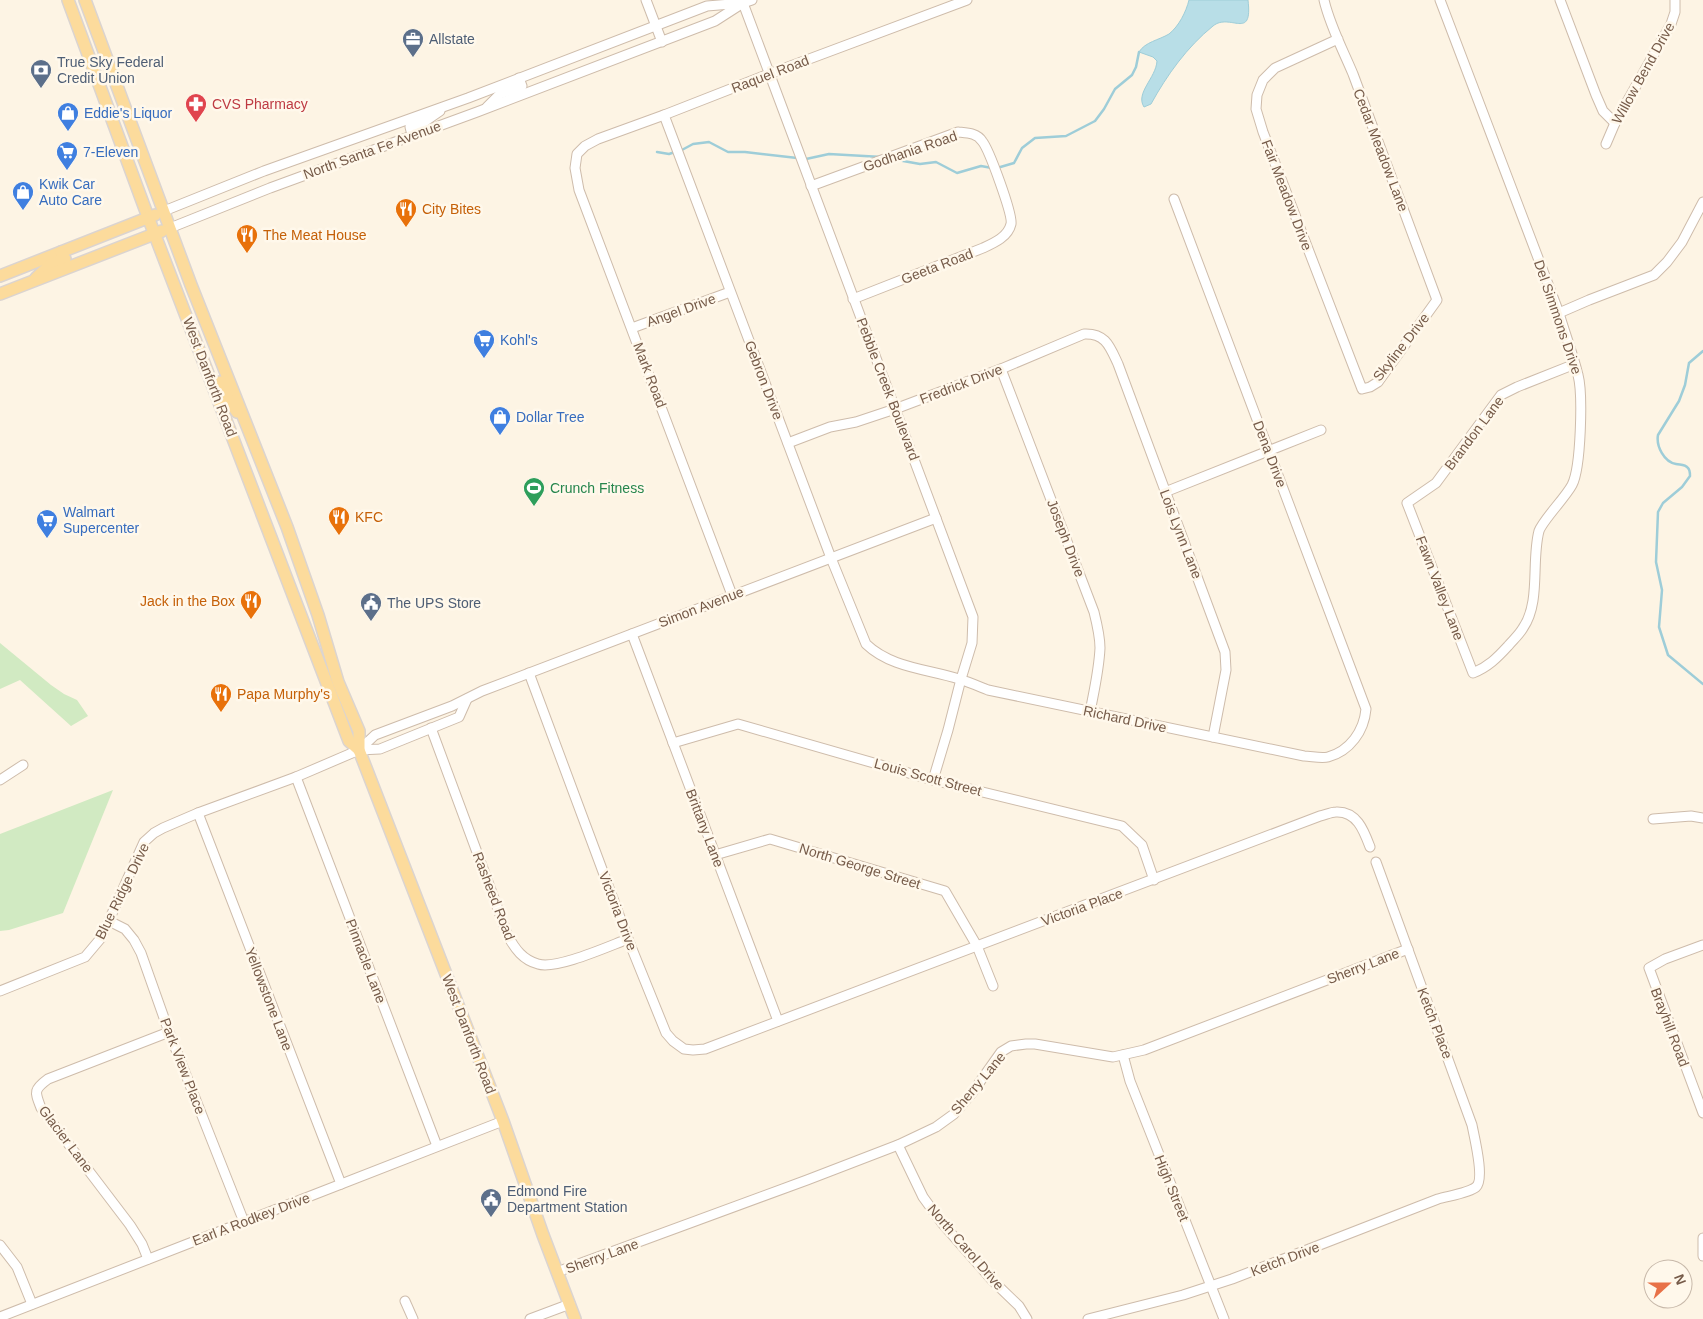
<svg xmlns="http://www.w3.org/2000/svg" width="1703" height="1319" viewBox="0 0 1703 1319" font-family="Helvetica,sans-serif">
<style>
.green{fill:#d1eac2}
.water{fill:#b8dee7;stroke:#9ecdd8}
.lines{fill:none;stroke-linecap:round;stroke-linejoin:round}
.stream{stroke:#9ecdd8;stroke-width:2.5}
.minor-casing{stroke:#cebcab;stroke-width:11}
.major-casing{stroke:#dbd4d0;stroke-width:14}
.minor{stroke:#fff;stroke-width:9}
.major{stroke:#fcdb9c;stroke-width:11}
.labels{text-anchor:middle;dominant-baseline:central;stroke-width:5;stroke-linejoin:round;paint-order:stroke}
.service-label{font-size:14px;fill:#4e5e75;stroke:#fff8eb;text-anchor:start}
.street-label{font-size:14px;fill:#765b49;stroke:#fff8eb}
.health-label{font-size:14px;fill:#be3a42;stroke:#fff8eb;text-anchor:start}
.shop-label{font-size:14px;fill:#366cbe;stroke:#fff8eb;text-anchor:start}
.food-label{font-size:14px;fill:#c56008;stroke:#fff8eb;text-anchor:start}
.leisure-label{font-size:14px;fill:#27864d;stroke:#fff8eb;text-anchor:start}
</style>
<rect width="100%" height="100%" fill="#fdf4e4"/>
<!-- green -->
<g class="green">
<polygon points="0,643 51,685 64,694 77,700 88,716 71,726 20,680 0,689"/>
<polygon points="113,790 63,913 9,930 0,931 0,834"/>
</g>
<!-- water -->
<path class="water" d="M1189 0H1248C1253 42 1230 12 1213 26 1187 47 1167 75 1151 104L1144 107C1135 93 1156 78 1157 61L1153 57 1139 52C1145 42 1159 40 1169 34 1179 26 1186 12 1189 0Z"/>
<g class="lines">
<!-- stream -->
<g class="stream">
<polyline points="680,151 693,144 709,142 728,152 745,152 806,159 829,154 882,157"/>
<polyline points="657,152 669,154 675,152"/>
<polyline points="892,159 920,164 936,162 957,173 981,166 992,168"/>
<polyline points="997,168 1014,163 1022,148 1035,138 1066,136 1095,121 1104,109 1115,89 1132,75 1136,67 1139,52"/>
<path d="M1703 351 1689 363 1685 385 1679 401 1658 435C1656 446 1664 462 1676 464 1681 465 1685 464 1688 468 1690 470 1690 473 1690 476L1682 487 1663 503 1658 512 1656 562 1662 590 1659 627 1668 655 1703 684"/>
</g>
<!-- minor casing -->
<g class="minor-casing">
<g id="minor">
<polyline points="646,0 662,42"/>
<path d="M1324 0C1330 26 1343 50 1353 74L1437 300 1378 382 1370 387 1362 389 1263 132 1256 109 1257 95 1263 80 1275 68 1338 39"/>
<path d="M1440 0 1559 313C1565 334 1573 354 1578 375 1583 394 1581 468 1572 485 1565 498 1543 520 1539 531 1531 561 1541 602 1523 628 1519 635 1513 640 1508 646 1497 658 1488 667 1473 673L1407 503 1436 483 1501 395 1517 387 1575 364"/>
<polyline points="1560,0 1596,95 1603,111 1615,123"/>
<polyline points="743,3 973,617 972,643 961,679 948,730 933,780"/>
<polyline points="487,107 500,94 522,86 519,78"/>
<path d="M664 115 831 558 866 644C891 668 928 669 959 679 969 682 978 686 988 690L1304 756C1311 756 1321 759 1328 757 1350 751 1364 731 1366 709L1174 199"/>
<polyline points="412,135 410,127 424,122 440,111"/>
<polyline points="1606,144 1615,123 1671,24 1675,12 1675,0"/>
<path d="M811 186 958 132C967 133 977 133 982 141 989 149 1013 215 1011 224 1008 237 994 243 983 248L853 299"/>
<polyline points="164,211 264,171 468,98 707,6 743,3"/>
<polyline points="170,228 270,188 477,112 715,21 743,3 752,0"/>
<polyline points="1559,313 1589,300 1654,275 1667,262 1682,242 1703,202"/>
<polyline points="632,328 730,292"/>
<path d="M1001 369 1094 612C1097 624 1100 636 1100 648 1099 670 1094 691 1090 712"/>
<path d="M788 443 830 427 856 422 895 409 1001 369 1084 334C1106 333 1110 347 1118 364L1225 652 1226 670 1213 737"/>
<polyline points="1165,492 1321,430"/>
<polyline points="732,595 579,190 575,168 577,154 585,146 598,139 664,115 769,74 967,0"/>
<polyline points="632,634 778,1021"/>
<path d="M529 673 628 939 666 1033 673 1041 684 1049 693 1050 705 1049 1320 816C1325 815 1331 812 1336 812 1357 811 1364 831 1370 847"/>
<path d="M431 728 508 936C515 949 523 960 538 964 556 970 609 946 628 939"/>
<polyline points="673,743 738,724 933,780 1122,826 1142,845 1154,880"/>
<polyline points="359,750 380,749 459,717 467,699"/>
<polyline points="296,777 437,1146"/>
<polyline points="0,780 23,765"/>
<polyline points="198,813 341,1184"/>
<polyline points="1653,819 1691,816 1703,818"/>
<polyline points="715,855 770,839 945,891 977,946 993,986"/>
<polyline points="109,921 125,929 134,940 141,953 169,1032 244,1222"/>
<polyline points="1703,945 1665,959 1649,968 1703,1113"/>
<polyline points="0,991 85,957 101,938 144,842 154,833 163,828 198,813 296,777 359,750 375,735 452,706 482,691 936,518"/>
<polyline points="1123,1055 1130,1081 1224,1319"/>
<polyline points="898,1145 923,1197 942,1223 992,1280 1019,1306 1027,1319"/>
<polyline points="1703,1238 1703,1256"/>
<polyline points="0,1245 17,1267 32,1304"/>
<path d="M148 1259 142 1244 130 1225 41 1108C35 1092 33 1090 48 1079L169 1032"/>
<polyline points="557,1272 807,1180 898,1145 936,1127 954,1114 972,1093 1001,1052 1011,1046 1026,1044 1035,1044 1113,1057 1144,1050 1408,949"/>
<polyline points="405,1301 413,1319"/>
<polyline points="0,1317 503,1121"/>
<polyline points="530,1319 570,1304"/>
<path d="M1088 1319 1183 1295 1232 1279 1438 1199C1448 1196 1469 1193 1476 1187 1485 1179 1474 1136 1472 1125L1376 862"/>
</g>
</g>
<!-- major casing -->
<g class="major-casing">
<g id="major">
<polyline points="68,0 148,217 349,741 359,750"/>
<polyline points="85,0 191,285 287,527 318,615 338,682 359,731 359,750 503,1121 543,1235 575,1319"/>
<polyline points="0,276 155,215"/>
<polyline points="36,278 50,265 65,259 61,252"/>
<polyline points="0,294 162,231"/>
<polyline points="213,383 221,382 228,399 237,412"/>
</g>
</g>
<!-- minor -->
<use href="#minor" class="minor"/>
<!-- major -->
<use href="#major" class="major"/>
</g>
<!-- icons -->
<defs>
<g id="office-pin" transform="scale(1.125)"><path d="M0 17L-7.5 6A9.5 9.5 0 1 1 7.5 6Z" fill="#5c6f8a" stroke="#fff8eb"/><path d="M-6-3h4V-5.5h4V-3h4V5H-6ZM-1-4.5V-3h2v-1.5ZM-6 0V1H6V0Z" fill="#fff"/></g>
<g id="bank-pin" transform="scale(1.125)"><path d="M0 17L-7.5 6A9.5 9.5 0 1 1 7.5 6Z" fill="#5c6f8a" stroke="#fff8eb"/><path d="M-6-4H6V4H-6ZM0-2.3a2.3 2.3 0 1 0 0 4.6a2.3 2.3 0 1 0 0-4.6Z" fill="#fff"/></g>
<g id="pharmacy-pin" transform="scale(1.125)"><path d="M0 17L-7.5 6A9.5 9.5 0 1 1 7.5 6Z" fill="#e0444e" stroke="#fff8eb"/><path d="M-2-6h4v4h4v4h-4v4h-4v-4h-4v-4h4Z" fill="#fff"/></g>
<g id="shop-pin" transform="scale(1.125)"><path d="M0 17L-7.5 6A9.5 9.5 0 1 1 7.5 6Z" fill="#3f7fe0" stroke="#fff8eb"/><path d="M-5-2.5h2.3a2.7 3.5 0 0 1 5.4 0H5L5.5 6h-11ZM-1.5-2.5h3a1.5 2.3 0 0 0-3 0Z" fill="#fff"/></g>
<g id="supermarket-pin" transform="scale(1.125)"><path d="M0 17L-7.5 6A9.5 9.5 0 1 1 7.5 6Z" fill="#3f7fe0" stroke="#fff8eb"/><path d="M-6-5.5h2.5l.6 2H6L4.5 2H-2.5L-4.4-4H-6ZM-1.5 3.2a1.3 1.3 0 1 0 .1 0ZM3 3.2a1.3 1.3 0 1 0 .1 0Z" fill="#fff"/></g>
<g id="restaurant-pin" transform="scale(1.125)"><path d="M0 17L-7.5 6A9.5 9.5 0 1 1 7.5 6Z" fill="#e8710a" stroke="#fff8eb"/><path d="M-5-6h1v4h1v-4h1v4h1v-4h1v5L-1.5 .5V6h-2V.5L-5-1ZM5-6V6H3V1.5H1.5Q1.5-4 5-6Z" fill="#fff"/></g>
<g id="stadium-pin" transform="scale(1.125)"><path d="M0 17L-7.5 6A9.5 9.5 0 1 1 7.5 6Z" fill="#2e9e5b" stroke="#fff8eb"/><path d="M0-5a6.5 5 0 1 0 0 10a6.5 5 0 1 0 0-10ZM-3.5-1.8h7v3.6h-7Z" fill="#fff"/></g>
<g id="civic-pin" transform="scale(1.125)"><path d="M0 17L-7.5 6A9.5 9.5 0 1 1 7.5 6Z" fill="#5c6f8a" stroke="#fff8eb"/><path d="M-.6-6.5H3V-4.5H.6V-3L4-1V1h2V6H-6V1h2V-1L-.6-3ZM-1.2 2.5V6h2.4V2.5Z" fill="#fff"/></g>
</defs>
<g fill-rule="evenodd">
<use href="#office-pin" x="413" y="39"/>
<use href="#bank-pin" x="41" y="70"/>
<use href="#pharmacy-pin" x="196" y="104"/>
<use href="#shop-pin" x="68" y="113"/>
<use href="#supermarket-pin" x="67" y="152"/>
<use href="#shop-pin" x="23" y="192"/>
<use href="#restaurant-pin" x="406" y="209"/>
<use href="#restaurant-pin" x="247" y="235"/>
<use href="#supermarket-pin" x="484" y="340"/>
<use href="#shop-pin" x="500" y="417"/>
<use href="#stadium-pin" x="534" y="488"/>
<use href="#restaurant-pin" x="339" y="517"/>
<use href="#supermarket-pin" x="47" y="520"/>
<use href="#restaurant-pin" x="251" y="601"/>
<use href="#civic-pin" x="371" y="603"/>
<use href="#restaurant-pin" x="221" y="694"/>
<use href="#civic-pin" x="491" y="1199"/>
</g>
<g class="labels">
<!-- service labels -->
<g class="service-label">
<text x="429" y="39">Allstate</text>
<text x="57" y="62">True Sky Federal<tspan x="57" dy="16">Credit Union</tspan></text>
<text x="387" y="603">The UPS Store</text>
<text x="507" y="1191">Edmond Fire<tspan x="507" dy="16">Department Station</tspan></text>
</g>
<!-- street labels -->
<g class="street-label">
<text transform="translate(1643 73) rotate(-61)">Willow Bend Drive</text>
<text transform="translate(770 74) rotate(-21)">Raquel Road</text>
<text transform="translate(372 150) rotate(-20)">North Santa Fe Avenue</text>
<text transform="translate(1381 150) rotate(69)">Cedar Meadow Lane</text>
<text transform="translate(910 151) rotate(-19)">Godhania Road</text>
<text transform="translate(1287 195) rotate(69)">Fair Meadow Drive</text>
<text transform="translate(937 266) rotate(-21)">Geeta Road</text>
<text transform="translate(681 310) rotate(-20)">Angel Drive</text>
<text transform="translate(1558 317) rotate(71)">Del Simmons Drive</text>
<text transform="translate(1401 347) rotate(-52)">Skyline Drive</text>
<text transform="translate(650 375) rotate(69)">Mark Road</text>
<text transform="translate(210 377) rotate(69)">West Danforth Road</text>
<text transform="translate(764 380) rotate(69)">Gebron Drive</text>
<text transform="translate(961 384) rotate(-21)">Fredrick Drive</text>
<text transform="translate(888 389) rotate(69)">Pebble Creek Boulevard</text>
<text transform="translate(1474 433) rotate(-53)">Brandon Lane</text>
<text transform="translate(1270 454) rotate(69)">Dena Drive</text>
<text transform="translate(1181 534) rotate(69)">Lois Lynn Lane</text>
<text transform="translate(1066 538) rotate(69)">Joseph Drive</text>
<text transform="translate(1440 588) rotate(69)">Fawn Valley Lane</text>
<text transform="translate(701 607) rotate(-21)">Simon Avenue</text>
<text transform="translate(1125 719) rotate(12)">Richard Drive</text>
<text transform="translate(928 777) rotate(15)">Louis Scott Street</text>
<text transform="translate(705 828) rotate(69)">Brittany Lane</text>
<text transform="translate(860 866) rotate(17)">North George Street</text>
<text transform="translate(122 891) rotate(-64)">Blue Ridge Drive</text>
<text transform="translate(494 896) rotate(69)">Rasheed Road</text>
<text transform="translate(1082 907) rotate(-20)">Victoria Place</text>
<text transform="translate(618 911) rotate(69)">Victoria Drive</text>
<text transform="translate(366 961) rotate(69)">Pinnacle Lane</text>
<text transform="translate(1363 966) rotate(-21)">Sherry Lane</text>
<text transform="translate(269 999) rotate(69)">Yellowstone Lane</text>
<text transform="translate(1435 1023) rotate(69)">Ketch Place</text>
<text transform="translate(1670 1027) rotate(69)">Brayhill Road</text>
<text transform="translate(469 1034) rotate(69)">West Danforth Road</text>
<text transform="translate(183 1066) rotate(69)">Park View Place</text>
<text transform="translate(978 1083) rotate(-50)">Sherry Lane</text>
<text transform="translate(66 1139) rotate(53)">Glacier Lane</text>
<text transform="translate(1172 1188) rotate(68)">High Street</text>
<text transform="translate(251 1219) rotate(-21)">Earl A Rodkey Drive</text>
<text transform="translate(966 1247) rotate(49)">North Carol Drive</text>
<text transform="translate(602 1256) rotate(-20)">Sherry Lane</text>
<text transform="translate(1285 1259) rotate(-21)">Ketch Drive</text>
</g>
<!-- health labels -->
<g class="health-label">
<text x="212" y="104">CVS Pharmacy</text>
</g>
<!-- shop labels -->
<g class="shop-label">
<text x="84" y="113">Eddie's Liquor</text>
<text x="83" y="152">7-Eleven</text>
<text x="39" y="184">Kwik Car<tspan x="39" dy="16">Auto Care</tspan></text>
<text x="500" y="340">Kohl's</text>
<text x="516" y="417">Dollar Tree</text>
<text x="63" y="512">Walmart<tspan x="63" dy="16">Supercenter</tspan></text>
</g>
<!-- food labels -->
<g class="food-label">
<text x="422" y="209">City Bites</text>
<text x="263" y="235">The Meat House</text>
<text x="355" y="517">KFC</text>
<text x="235" y="601" text-anchor="end">Jack in the Box</text>
<text x="237" y="694">Papa Murphy's</text>
</g>
<!-- leisure labels -->
<g class="leisure-label">
<text x="550" y="488">Crunch Fitness</text>
</g>
</g>
<!-- north arrow -->
<g transform="translate(1668 1284) rotate(69)"><circle r="24" fill="#fff8eb" stroke="#c8b9aa"/>
<path d="M0-4L9 19L0 12L-9 19Z" fill="#e87147"/>
<text y="-8" font-size="14" font-weight="bold" text-anchor="middle" fill="#765b49">N</text>
</g>
</svg>
